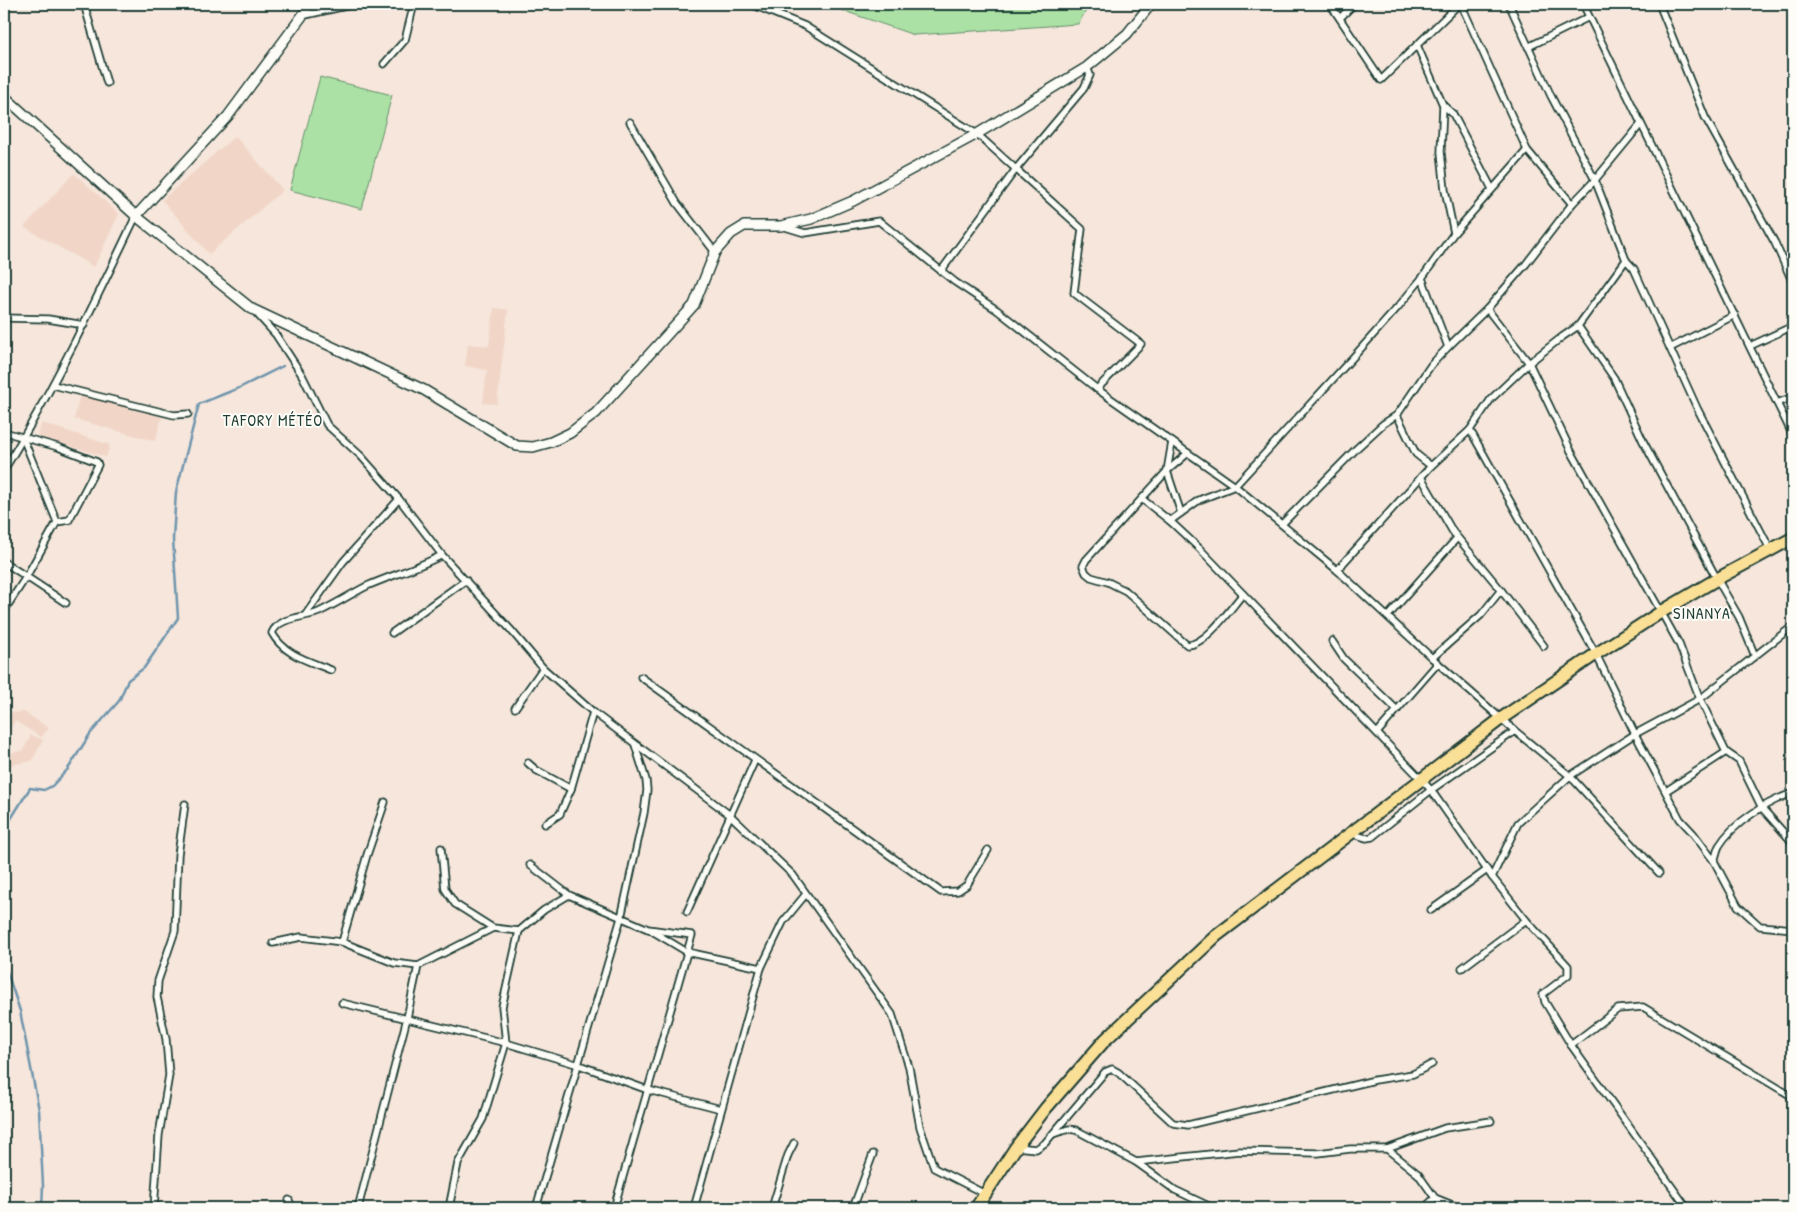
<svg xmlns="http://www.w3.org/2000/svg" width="1797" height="1212" viewBox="0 0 1797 1212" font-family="'Patrick Hand',sans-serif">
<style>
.built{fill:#f1d6c7}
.green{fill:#abe1a4;stroke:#658f6c}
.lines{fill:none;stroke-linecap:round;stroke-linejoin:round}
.stream{stroke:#6f95ad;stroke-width:2.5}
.street-casing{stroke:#1f3d34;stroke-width:9}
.secondary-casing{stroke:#1f3d34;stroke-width:12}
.highway-casing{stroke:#1f3d34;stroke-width:15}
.street{stroke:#fdfcf7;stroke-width:5.5}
.secondary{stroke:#fdfcf7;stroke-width:9}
.highway{stroke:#fadf96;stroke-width:11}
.labels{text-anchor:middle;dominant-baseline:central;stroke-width:4;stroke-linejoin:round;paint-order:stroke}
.neighbourhood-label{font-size:16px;letter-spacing:1px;fill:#1f3d34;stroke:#fdfcf7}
</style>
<rect width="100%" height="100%" fill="#f6e6db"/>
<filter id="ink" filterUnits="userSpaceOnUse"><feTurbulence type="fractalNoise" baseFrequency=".02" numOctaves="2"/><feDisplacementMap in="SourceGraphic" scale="10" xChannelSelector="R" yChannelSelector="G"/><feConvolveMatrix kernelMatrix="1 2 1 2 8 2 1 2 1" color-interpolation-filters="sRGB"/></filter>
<g filter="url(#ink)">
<!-- built -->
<g class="built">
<polygon points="235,136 283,190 209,254 162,200"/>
<polygon points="74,173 119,214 94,267 24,227"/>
<polygon points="494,308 508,310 497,404 483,403 487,370 465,366 468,344 489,346"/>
<polygon points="80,395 162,417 155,441 74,419"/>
<polygon points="42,423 110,445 106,457 37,436"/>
<polygon points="24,712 49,728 41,737 15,721 4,739 4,717 6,713"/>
<polygon points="31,735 43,740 32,761 4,766 4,754 23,751"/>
</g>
<!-- green -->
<g class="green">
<polygon points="824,4 1090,4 1078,24 914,35"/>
<polygon points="320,77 392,95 362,209 290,190"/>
</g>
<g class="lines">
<!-- stream -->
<g class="stream">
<polyline points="4,830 30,788 44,790 52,786 68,769 90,734 119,701 128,680 144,668 178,618 173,539 176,492 199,404 239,388 283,366"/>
<polyline points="4,963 20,1011 39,1110 43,1185 42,1208"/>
</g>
<!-- street casing -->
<g class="street-casing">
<g id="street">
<polyline points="84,4 107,83"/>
<polyline points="751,4 805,26 977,134 1082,229 1074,293 1141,344 1097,389"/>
<polyline points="1330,4 1381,80 1459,4"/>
<polyline points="1461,4 1527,150 1572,204"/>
<polyline points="1583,4 1793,436"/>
<polyline points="1659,4 1705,117 1775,243 1793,283"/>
<polyline points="301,16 355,4"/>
<polyline points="1340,18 1354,4"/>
<polyline points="1528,47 1589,17"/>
<polyline points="384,64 405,40 414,4"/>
<polyline points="1443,105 1453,114 1492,189"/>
<polyline points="630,122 677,203 715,252"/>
<polyline points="782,226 805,233 879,221 955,282 997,310 1097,389 1235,486 1337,570 1432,658 1515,731 1570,776 1659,873"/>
<polyline points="1454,233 1527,150"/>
<polyline points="1626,260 1634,269 1697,408 1771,551"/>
<polyline points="941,271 1016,169 1084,88 1090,75 1087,67"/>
<polyline points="1422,278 1448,347 1487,309 1526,264 1572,204 1595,180 1641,124"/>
<polyline points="1487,309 1529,363 1571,451 1679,644 1700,699 1726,752 1666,791"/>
<polyline points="257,314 276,335 302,375 327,425 361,456 399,499 442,555 510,629 543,668 593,712 730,815 793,875 892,1014 909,1067 920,1127 934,1168 985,1194"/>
<polyline points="4,318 48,319 84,325"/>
<polyline points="1578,326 1614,378 1643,441 1717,579 1739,617 1755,656"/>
<polyline points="1750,346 1793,326"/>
<polyline points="1670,348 1735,315"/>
<polyline points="53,385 174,415 188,414"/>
<polyline points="1777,403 1793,397"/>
<polyline points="1397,415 1416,454 1431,466"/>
<polyline points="1470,430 1596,654 1635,734 1680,819 1693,833 1714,861"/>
<polyline points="4,432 58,447 97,462 98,465 69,520 57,522"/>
<path d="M1172 442 1167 471 1086 560 1083 566 1086 573 1091 577 1108 582 1126 591 1187 645C1206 645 1230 609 1243 594"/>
<path d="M4 470C54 388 95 302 136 216"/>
<polyline points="1421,477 1453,532 1501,590 1481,615 1432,658"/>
<polyline points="1142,499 1170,521 1199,548 1421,779 1431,790 1492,877 1526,920 1568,966 1568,975 1543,994 1545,1002 1571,1045 1687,1208"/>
<polyline points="1181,513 1167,471 1188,453"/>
<polyline points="1170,521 1199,500 1235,486 1356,354 1398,307 1422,278 1454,233 1445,190 1441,152 1443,105 1417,45"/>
<polyline points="1282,524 1357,448 1383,424 1397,415 1431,365 1448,347"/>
<polyline points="4,562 66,603"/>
<polyline points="1337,570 1431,466 1470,430 1491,399 1529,363 1562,337 1578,326 1626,260 1595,180 1551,96 1509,4"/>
<polyline points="1501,590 1544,646"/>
<polyline points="4,611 26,577 57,522 23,438"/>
<polyline points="306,614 343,562 399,499"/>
<polyline points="1388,616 1457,538"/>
<polyline points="392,633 466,580"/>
<polyline points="1332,641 1344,659 1397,710"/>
<path d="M331 670C309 661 284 655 272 633 279 616 306 618 319 612 336 604 351 594 367 586 392 575 418 568 442 555"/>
<polyline points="641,677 941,892 958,891 967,885 988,850"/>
<polyline points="515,708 543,668"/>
<polyline points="1377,733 1438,663"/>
<polyline points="1726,752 1739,761 1762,808 1793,843"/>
<polyline points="528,763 536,770 571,789"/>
<path d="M1793 793C1768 801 1733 823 1719 846 1717 850 1716 856 1714 861L1738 906 1760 926 1793 929"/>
<polyline points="545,824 560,814 571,789 593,712"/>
<polyline points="1350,833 1366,838 1372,837 1431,790 1515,731"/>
<polyline points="441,848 445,889 455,904 493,928"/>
<polyline points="530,865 569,895"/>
<polyline points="1492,877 1518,823 1570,776 1635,734 1700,699 1793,626"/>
<polyline points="1431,910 1487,870"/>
<polyline points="687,912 755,760"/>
<polyline points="652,931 687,952 761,968"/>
<polyline points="342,942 367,855 385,802"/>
<polyline points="273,943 301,937 342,942 394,963 418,966"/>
<polyline points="1462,968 1526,920"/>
<polyline points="342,1003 506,1043 579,1065 648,1090 721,1109"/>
<polyline points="1571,1045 1618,1009 1643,1007 1793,1097"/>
<polyline points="1053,1134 1069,1129 1076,1130 1136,1162 1175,1190 1213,1208"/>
<polyline points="1016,1147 1036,1149 1045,1143 1105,1072 1112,1069 1119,1073 1173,1123 1188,1125 1375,1080 1413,1074 1432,1064"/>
<polyline points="1387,1149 1418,1174 1435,1198 1460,1208"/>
<polyline points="1136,1162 1239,1151 1318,1153 1350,1149 1387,1149 1445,1128 1491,1121"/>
<polyline points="289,1200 292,1208"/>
<polyline points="154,1208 159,1135 169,1075 166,1039 157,997 158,981 175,931 178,855 185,804"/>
<polyline points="358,1208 407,1018 418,966 493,928 519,931 544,910 569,895 648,929 692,935 614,1208"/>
<polyline points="449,1208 458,1163 483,1119 506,1043 502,1007 519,931"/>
<polyline points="536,1208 621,918 644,813 647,790 646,780 635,745"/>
<polyline points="694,1208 761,968 783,922 806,894"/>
<polyline points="772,1208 788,1155 794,1143"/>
<polyline points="853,1208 873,1154"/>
<polyline points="1424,1208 1435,1198"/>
</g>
</g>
<!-- secondary casing -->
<g class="secondary-casing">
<g id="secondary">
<polyline points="4,11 5,4"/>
<polyline points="4,96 136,216 252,309 424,390 517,446 533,447 551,442 570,433 596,413 694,305 715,252 731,234 744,226 781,226 811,219 853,201 977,134 1087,67 1127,34 1151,4"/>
<polyline points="136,216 228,116 311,4"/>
</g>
</g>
<!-- highway casing -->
<g class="highway-casing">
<polyline id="highway" points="976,1208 1016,1147 1046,1108 1105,1040 1216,936 1502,718 1596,654 1661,612 1717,579 1793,538"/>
</g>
<!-- street -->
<use href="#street" class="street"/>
<!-- secondary -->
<use href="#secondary" class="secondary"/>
<!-- highway -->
<use href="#highway" class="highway"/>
</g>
</g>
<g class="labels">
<!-- neighbourhood labels -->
<g class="neighbourhood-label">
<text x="273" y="420">TAFORY MÉTÉO</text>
<text x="1702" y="613">SINANYA</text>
</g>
</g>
<!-- margin -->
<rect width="1797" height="1212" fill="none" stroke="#fdfcf7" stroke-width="20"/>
<rect x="10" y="10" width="1777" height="1192" fill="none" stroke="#1f3d34" stroke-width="2" filter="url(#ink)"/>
</svg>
